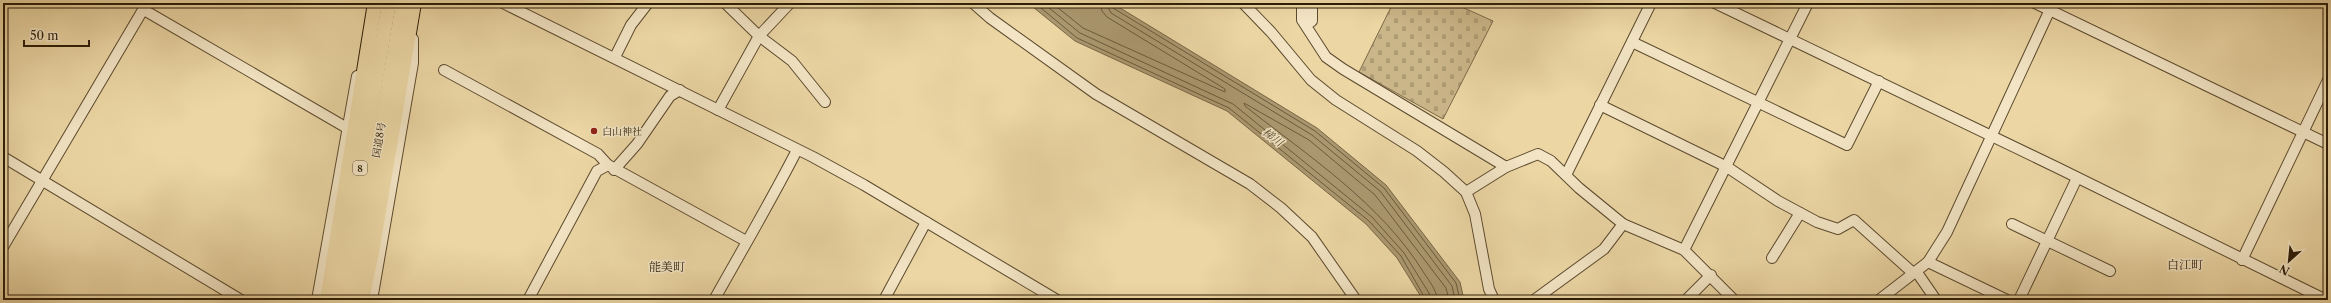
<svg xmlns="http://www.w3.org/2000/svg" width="2331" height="303" viewBox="0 0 2331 303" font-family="'Libre Caslon Text','Noto Serif JP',serif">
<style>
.cemetery{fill:url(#cemetery-stones);stroke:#7c6948}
.water{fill:#aa976f;stroke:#786645}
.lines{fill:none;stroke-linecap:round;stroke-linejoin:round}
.shore{stroke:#6b5a3b;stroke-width:1}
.minor-casing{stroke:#5c4a2e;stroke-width:12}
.highway-casing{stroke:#2c1c07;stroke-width:16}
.minor{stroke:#f2e4c4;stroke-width:10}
.highway{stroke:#ebd6a4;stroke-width:14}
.poi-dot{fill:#8f2418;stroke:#f2e4c4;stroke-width:1.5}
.labels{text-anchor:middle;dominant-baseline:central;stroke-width:3;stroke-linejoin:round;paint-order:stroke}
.shield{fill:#f2e4c4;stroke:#675840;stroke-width:1}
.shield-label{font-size:9px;font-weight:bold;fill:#2c1c07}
.poi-label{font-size:10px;fill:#2c1c07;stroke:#f2e4c4;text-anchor:start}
.street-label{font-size:10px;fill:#2c1c07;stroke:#f2e4c4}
.water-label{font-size:11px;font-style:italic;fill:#58472b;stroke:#f2e4c4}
.quarter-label{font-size:12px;fill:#2c1c07;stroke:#f2e4c4}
</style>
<defs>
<pattern id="cemetery-stones" width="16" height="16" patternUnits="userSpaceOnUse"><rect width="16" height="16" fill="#cbb689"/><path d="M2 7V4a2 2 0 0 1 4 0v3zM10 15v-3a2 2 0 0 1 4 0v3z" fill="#ae9c75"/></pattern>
</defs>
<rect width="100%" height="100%" fill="#ebd6a4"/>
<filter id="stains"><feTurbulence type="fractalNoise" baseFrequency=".005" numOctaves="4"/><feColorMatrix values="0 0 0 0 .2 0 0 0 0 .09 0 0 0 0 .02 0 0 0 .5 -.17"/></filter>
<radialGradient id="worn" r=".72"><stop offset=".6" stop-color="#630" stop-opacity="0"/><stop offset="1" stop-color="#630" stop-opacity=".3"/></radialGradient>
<!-- cemetery -->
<polygon class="cemetery" points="1393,3 1453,3 1493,21 1443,119 1359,72"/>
<!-- water -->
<polygon class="water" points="1028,3 1112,3 1317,128 1386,185 1460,282 1464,300 1423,300 1397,258 1366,224 1227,111 1075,41"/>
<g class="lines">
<!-- shore -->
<g class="shore">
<polyline points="1035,3 1077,38 1229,108 1369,221 1401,256 1426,300"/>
<polyline points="1043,3 1080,33 1233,104 1372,217 1404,253 1429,293 1431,300"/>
<polyline points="1052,3 1083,28 1225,92 1225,89 1107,17 1102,11 1100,3"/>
<polyline points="1106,3 1111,13 1312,135 1380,191 1452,286 1455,300"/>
<polyline points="1111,3 1113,8 1315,131 1384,188 1456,283 1460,300"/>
<path d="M1437 300C1437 290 1429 281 1424 273 1381 203 1308 156 1245 106L1244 103 1309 140 1375 195 1446 288 1449 300"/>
</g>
<!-- minor casing -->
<g class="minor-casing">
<g id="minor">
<polyline points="503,3 813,157 864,185 1057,300"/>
<polyline points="725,3 759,36 792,61 825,102"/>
<polyline points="973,3 990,18 1096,94 1250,184 1281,208 1312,237 1356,300"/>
<polyline points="1243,3 1271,32 1311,80 1336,100 1417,151 1444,172 1466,192 1475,214 1489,289 1494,300"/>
<polyline points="1302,3 1302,20 1326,57 1343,69 1506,167"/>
<polyline points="1715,3 2058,168 2326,300"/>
<polyline points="2035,3 2328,144"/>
<polyline points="144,10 347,128"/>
<polyline points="1306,25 1312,21 1312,3"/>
<polyline points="1632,42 1847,145 1879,81"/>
<polyline points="615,57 631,25 648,3"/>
<polyline points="444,70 598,154 608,165"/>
<polyline points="1600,105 1727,167 1778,201 1817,222 1838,229 1854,220 1913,273"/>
<polyline points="718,110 759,36 790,3"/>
<polyline points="3,157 241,300"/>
<polyline points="614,170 637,144 670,96 680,90"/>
<polyline points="1566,175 1651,3"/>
<polyline points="1466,192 1506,167 1538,154 1551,161 1579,188 1623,224 1684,250 1734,300"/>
<polyline points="2012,224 2110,271"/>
<polyline points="3,247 147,3"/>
<polyline points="1684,250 1808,3"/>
<polyline points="1772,258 1800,213"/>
<polyline points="2242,260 2328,80"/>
<polyline points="1928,262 2007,300"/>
<polyline points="1916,271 1936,300"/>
<polyline points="317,300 357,76"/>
<polyline points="372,300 413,63 413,39"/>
<polyline points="528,300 597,171 608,165 746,241"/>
<path d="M714 300C742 250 771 201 797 150"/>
<polyline points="884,300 926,222"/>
<polyline points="1534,300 1604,249 1623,224"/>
<polyline points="1686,300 1711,275"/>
<polyline points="1879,300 1928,262 1947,232 2053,3"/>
<polyline points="2019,300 2077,178"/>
</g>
</g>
<!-- highway casing -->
<g class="highway-casing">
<g id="highway">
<polyline points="327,300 375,3"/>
<polyline points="338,300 389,3"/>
<polyline points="351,300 403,3"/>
<polyline points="362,300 372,252 414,3"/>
</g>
</g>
<!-- minor -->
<use href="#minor" class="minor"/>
<!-- highway -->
<use href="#highway" class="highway"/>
</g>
<!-- markers -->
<circle class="poi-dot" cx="594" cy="131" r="4"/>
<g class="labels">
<!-- shield labels -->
<rect class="shield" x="353" y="161" width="14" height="14" rx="3"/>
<g class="shield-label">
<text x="360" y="168">8</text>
</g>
<!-- poi labels -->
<g class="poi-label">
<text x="602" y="131">白山神社</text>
</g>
<!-- street labels -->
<g class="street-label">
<text transform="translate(379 140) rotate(-80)">国道8号</text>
</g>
<!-- water labels -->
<g class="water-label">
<text transform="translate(1273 137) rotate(38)">梯川</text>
</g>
<!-- quarter labels -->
<g class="quarter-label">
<text x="2185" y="264">白江町</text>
<text x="667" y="266">能美町</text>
</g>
</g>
<!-- margin -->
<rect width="2331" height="303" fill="none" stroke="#ebd6a4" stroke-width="16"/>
<rect x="4" y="4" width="2323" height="295" fill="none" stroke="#2c1c07" stroke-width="2"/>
<rect x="8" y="8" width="2315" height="287" fill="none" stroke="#2c1c07"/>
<!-- north arrow -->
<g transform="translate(2289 261) rotate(207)" stroke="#f2e4c4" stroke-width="3" paint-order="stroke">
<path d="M0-3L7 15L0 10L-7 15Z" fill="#2c1c07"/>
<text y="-6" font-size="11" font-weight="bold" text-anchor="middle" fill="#2c1c07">N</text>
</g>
<!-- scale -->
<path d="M24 40v6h65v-6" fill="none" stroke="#2c1c07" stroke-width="2"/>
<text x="30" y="40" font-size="12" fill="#2c1c07" stroke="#f2e4c4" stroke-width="3" paint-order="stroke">50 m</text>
<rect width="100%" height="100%" filter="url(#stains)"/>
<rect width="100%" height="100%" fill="url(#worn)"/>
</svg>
